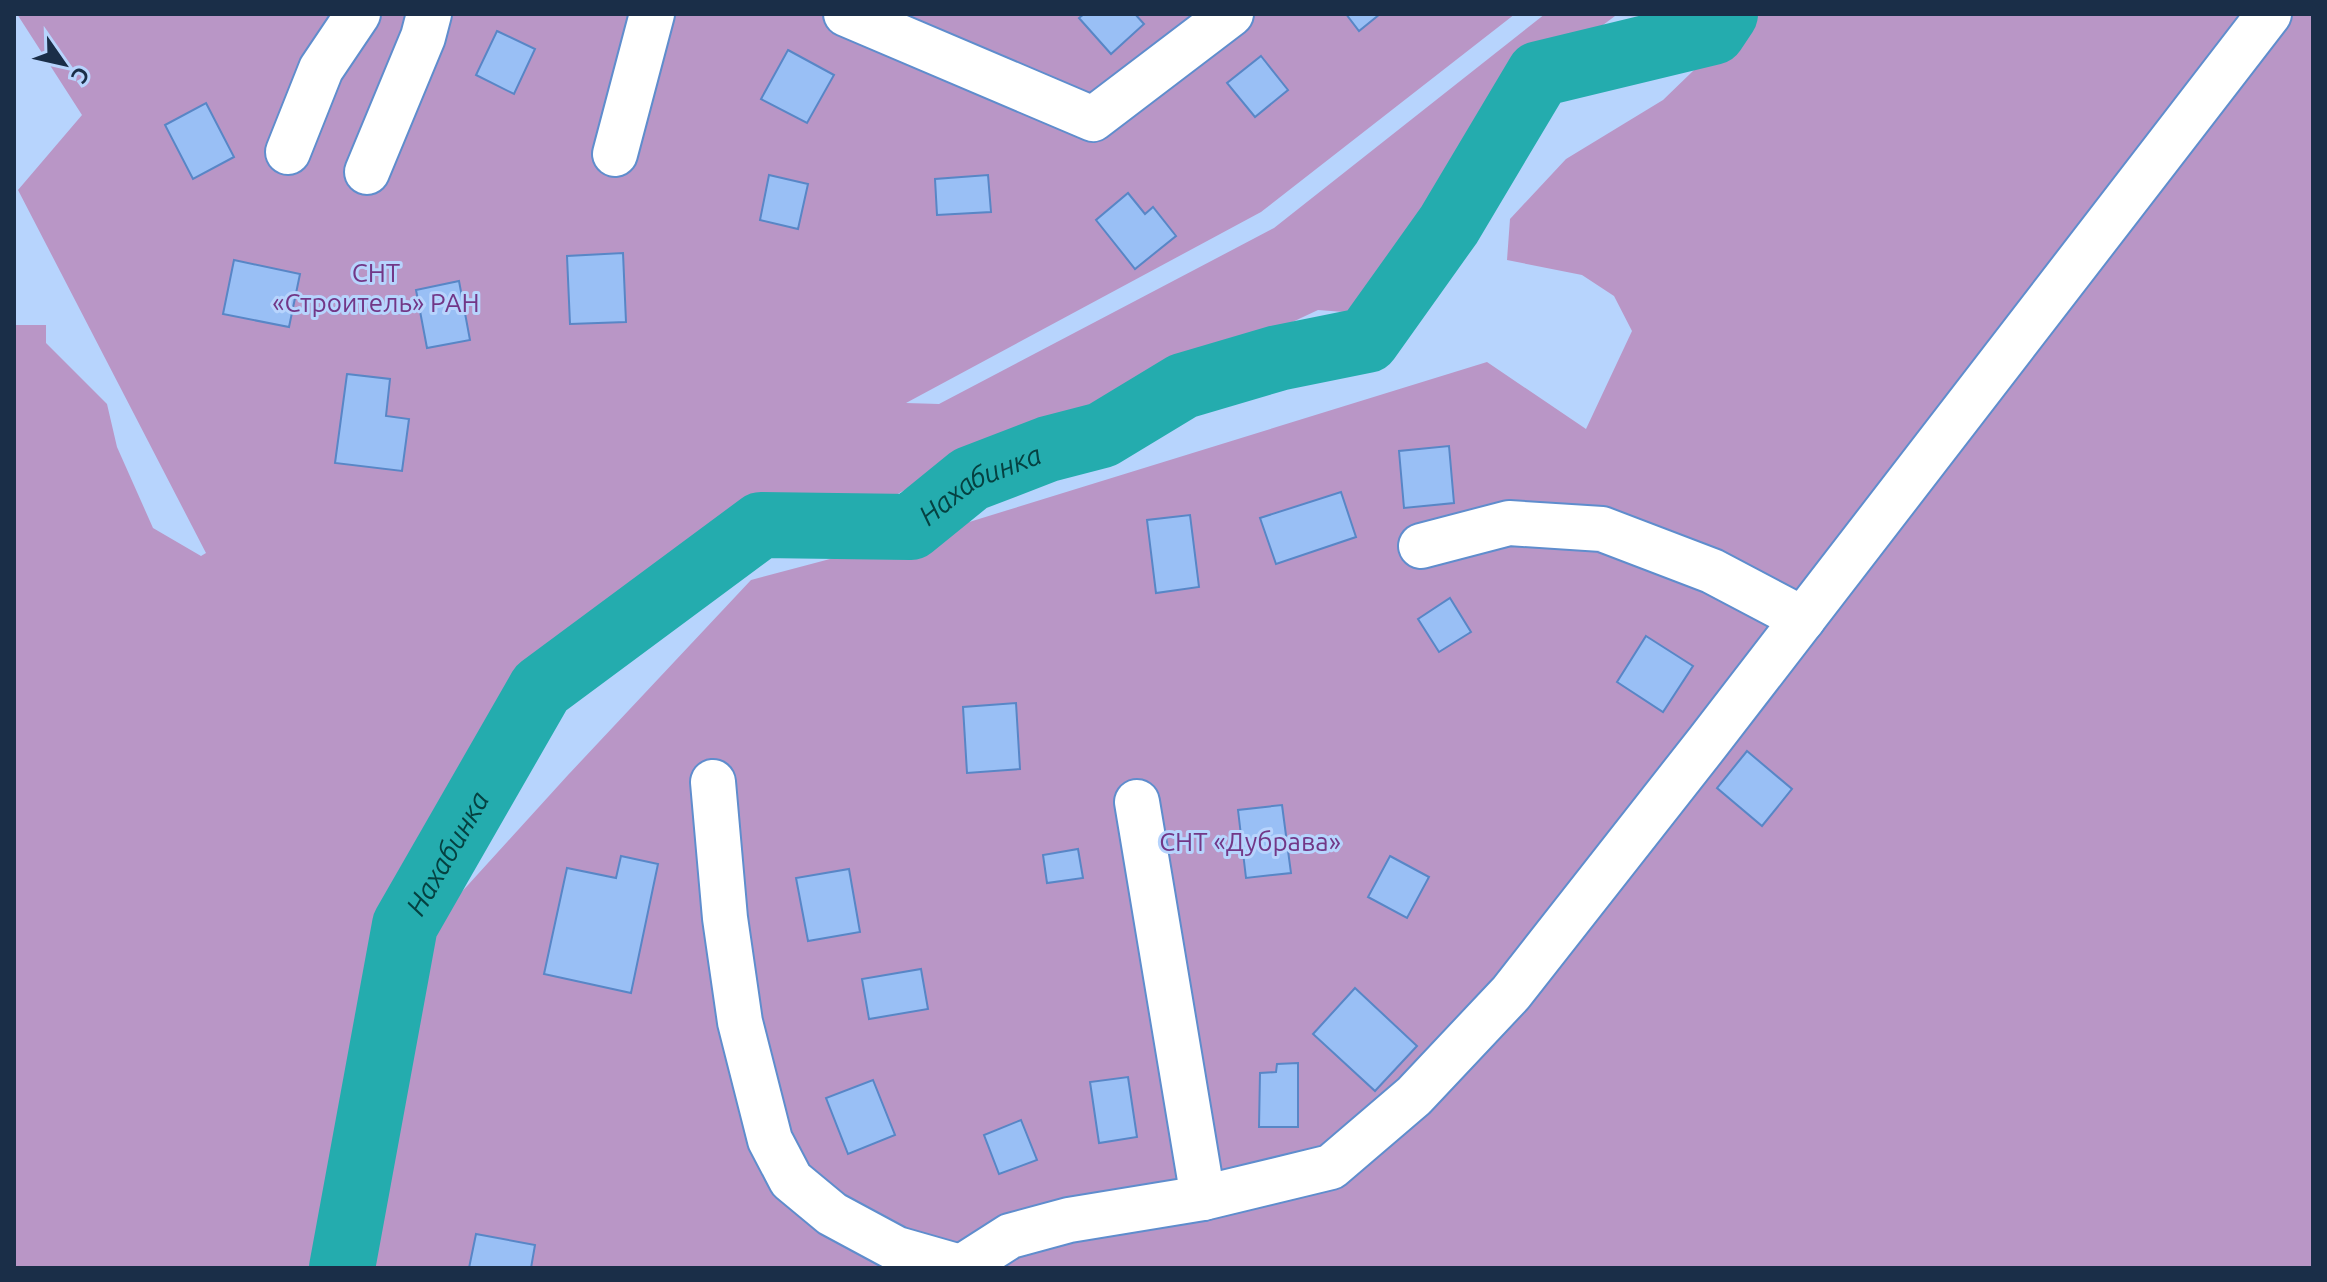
<svg xmlns="http://www.w3.org/2000/svg" width="2327" height="1282" viewBox="0 0 2327 1282" font-family="Ubuntu,sans-serif">
<style>
.green{fill:#b996c6}
.lines{fill:none;stroke-linecap:round;stroke-linejoin:round}
.river{stroke:#24acae;stroke-width:66}
.building{fill:#99bff5;stroke:#5886c6;stroke-width:2}
.minor-casing{stroke:#5f8dcd;stroke-width:48}
.minor{stroke:#fff;stroke-width:44}
.labels{text-anchor:middle;dominant-baseline:central;stroke-width:6;stroke-linejoin:round;paint-order:stroke}
.park-label{font-size:26px;fill:#723787;stroke:#b7d4fd}
.water-label{font-size:28px;font-style:italic;fill:#054141;stroke:#b7d4fd}
</style>
<rect width="100%" height="100%" fill="#b7d4fd"/>
<!-- green -->
<g class="green">
<polygon points="17,14 1515,14 1261,212 906,403 939,404 1274,228 1545,14 1686,14 1683,17 1615,16 1522,86 1422,249 1357,313 1318,310 1131,398 952,454 920,481 884,502 843,514 802,511 758,514 720,528 685,557 656,594 616,620 578,634 542,656 425,832 407,875 386,912 373,951 319,1259 319,1268 14,1268 14,325 46,325 46,343 107,404 117,447 153,528 201,556 206,553 18,190 82,115"/>
<polygon points="1752,14 2313,14 2313,1268 368,1268 418,940 568,775 751,580 966,523 1487,362 1586,429 1632,331 1614,296 1582,275 1507,260 1510,219 1566,159 1663,100"/>
</g>
<g class="lines">
<!-- river -->
<path class="river" id="s1" d="M342 1268 405 925 541 688 761 525 911 527 970 479 1048 449 1102 435 1183 386 1278 358 1367 340 1449 225 1539 74 1713 32 1725 14"/>
</g>
<!-- building -->
<g class="building">
<polygon points="1084,14 1135,14 1144,24 1111,54 1079,18"/>
<polygon points="1346,14 1380,14 1359,31"/>
<polygon points="497,31 535,49 514,94 476,75"/>
<polygon points="788,50 834,75 807,123 761,99"/>
<polygon points="1261,56 1288,90 1255,117 1227,83"/>
<polygon points="206,103 234,157 193,179 165,125"/>
<polygon points="769,175 808,184 798,229 760,220"/>
<polygon points="988,175 991,212 937,215 935,179"/>
<polygon points="1128,193 1145,214 1153,207 1176,236 1135,269 1096,220"/>
<polygon points="623,253 626,322 570,324 567,256"/>
<polygon points="234,260 300,274 289,327 223,314"/>
<polygon points="459,281 470,340 427,348 416,290"/>
<polygon points="347,374 390,379 386,416 409,419 402,471 335,463"/>
<polygon points="1449,446 1454,503 1404,508 1399,451"/>
<polygon points="1341,492 1356,537 1276,564 1260,518"/>
<polygon points="1190,515 1199,587 1156,593 1147,520"/>
<polygon points="1450,598 1471,632 1439,652 1418,619"/>
<polygon points="1646,636 1693,666 1663,712 1617,682"/>
<polygon points="1016,703 1020,769 967,773 963,707"/>
<polygon points="1747,751 1792,789 1762,826 1717,788"/>
<polygon points="1282,805 1291,873 1246,878 1238,810"/>
<polygon points="1078,849 1083,878 1047,883 1043,855"/>
<polygon points="621,856 658,864 631,993 544,974 567,868 616,878"/>
<polygon points="1390,856 1429,877 1407,918 1368,897"/>
<polygon points="849,869 860,932 808,941 796,878"/>
<polygon points="921,969 928,1009 869,1019 862,979"/>
<polygon points="1355,988 1417,1046 1375,1091 1313,1034"/>
<polygon points="1298,1063 1298,1127 1259,1127 1260,1073 1276,1072 1277,1064"/>
<polygon points="1128,1077 1137,1137 1099,1143 1090,1082"/>
<polygon points="873,1080 895,1135 848,1154 826,1098"/>
<polygon points="1021,1120 1037,1160 999,1174 984,1135"/>
<polygon points="476,1234 535,1245 531,1268 469,1268"/>
</g>
<g class="lines">
<!-- minor casing -->
<g class="minor-casing">
<g id="minor">
<polyline points="846,14 1093,119 1231,14"/>
<polyline points="288,152 321,69 358,14"/>
<polyline points="615,154 652,14"/>
<polyline points="367,172 423,37 429,14"/>
<polyline points="1421,546 1509,523 1602,529 1712,571 1803,619"/>
<polyline points="713,782 725,918 740,1022 770,1140 791,1180 832,1214 897,1249 960,1267"/>
<polyline points="1137,802 1203,1198"/>
<polyline points="960,1268 1010,1236 1069,1220 1203,1198 1331,1167 1414,1096 1511,993 1708,742 2269,14"/>
</g>
</g>
<!-- minor -->
<use href="#minor" class="minor"/>
</g>
<g class="labels">
<!-- park labels -->
<g class="park-label">
<text x="376" y="272">СНТ<tspan x="376" dy="30">«Строитель» РАН</tspan></text>
<text x="1250" y="841">СНТ «Дубрава»</text>
</g>
<!-- water labels -->
<g class="water-label">
<text stroke="none"><textPath href="#s1" startOffset="1128">Нахабинка</textPath></text>
<text stroke="none"><textPath href="#s1" startOffset="432">Нахабинка</textPath></text>
</g>
</g>
<!-- border -->
<rect width="2327" height="1282" fill="none" stroke="#1a2e48" stroke-width="32"/>
<!-- north arrow -->
<g transform="translate(64 64) rotate(124)" stroke="#b7d4fd" stroke-width="6" paint-order="stroke">
<path d="M0-6L14 30L0 20L-14 30Z" fill="#1a2e48"/>
<text y="-12" font-size="22" font-weight="bold" text-anchor="middle" fill="#1a2e48">С</text>
</g>
</svg>
